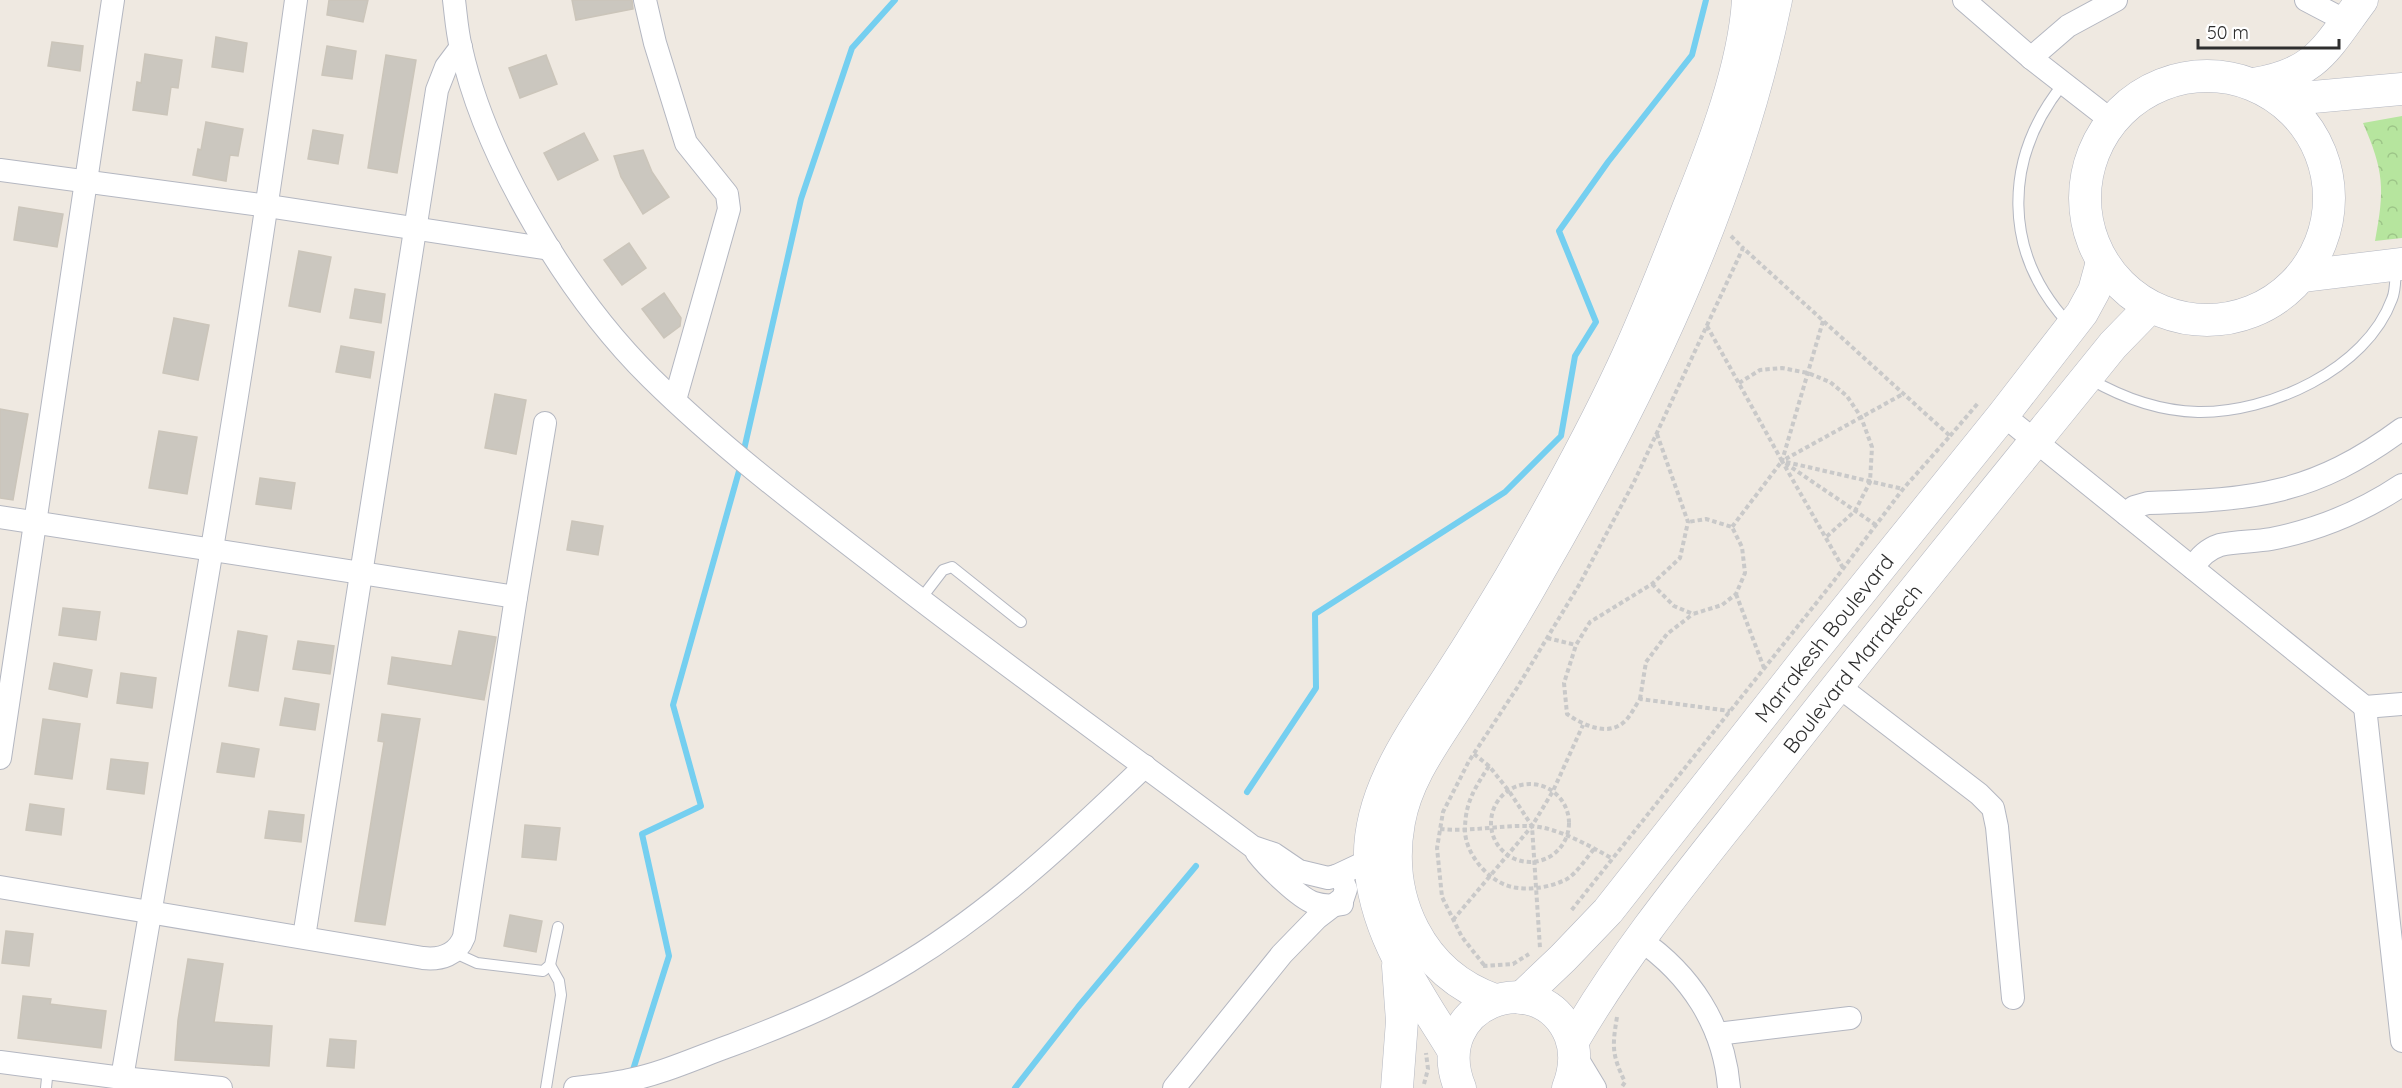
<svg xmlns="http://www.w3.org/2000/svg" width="2402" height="1088" viewBox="0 0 2402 1088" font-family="Quicksand,sans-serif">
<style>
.forest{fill:url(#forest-crowns)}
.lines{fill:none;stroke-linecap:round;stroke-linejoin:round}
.stream{stroke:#75cff0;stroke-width:6}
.building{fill:#cbc7bf;stroke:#cbc5ba;stroke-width:1.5}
.lane-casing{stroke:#b4b7c1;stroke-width:12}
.street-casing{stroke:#b4b7c1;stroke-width:24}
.secondary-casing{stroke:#b4b7c1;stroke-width:33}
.path{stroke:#c9c9c9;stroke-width:4;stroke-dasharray:4.5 3;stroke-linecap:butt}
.lane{stroke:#fff;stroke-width:10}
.street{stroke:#fff;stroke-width:22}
.secondary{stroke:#fff;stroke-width:32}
.labels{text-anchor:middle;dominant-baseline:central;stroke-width:4.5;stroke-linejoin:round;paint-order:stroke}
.street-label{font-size:21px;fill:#2e2e2e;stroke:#fff}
</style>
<defs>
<pattern id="forest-crowns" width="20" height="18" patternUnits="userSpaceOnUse" patternTransform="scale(1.5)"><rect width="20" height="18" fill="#b6e59e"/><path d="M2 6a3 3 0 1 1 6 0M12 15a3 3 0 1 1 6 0" fill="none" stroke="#9dc588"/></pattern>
</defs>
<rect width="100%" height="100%" fill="#efe9e1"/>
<!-- forest -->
<path class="forest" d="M2402 116V238L2375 241C2385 189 2384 171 2363 123Z"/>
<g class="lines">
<!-- stream -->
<g class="stream">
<polyline points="743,454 801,199 852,48 895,0"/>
<polyline points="1247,792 1316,688 1315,614 1505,492 1561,436 1575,356 1596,322 1559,231 1608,162 1692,55 1706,0"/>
<polyline points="632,1073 669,956 642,834 701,806 673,705 741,464"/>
<polyline points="1015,1088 1078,1007 1196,866"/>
</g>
</g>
<!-- building -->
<g class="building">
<polygon points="329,0 368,0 363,22 327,15"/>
<polygon points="572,0 632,0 633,9 576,20"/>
<polygon points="216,37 247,43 243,72 212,67"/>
<polygon points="52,42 83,46 80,71 48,66"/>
<polygon points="327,46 356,51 352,79 322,75"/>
<polygon points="145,54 182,60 178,88 171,87 167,115 133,110 137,82 141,83"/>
<polygon points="386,55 416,60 397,173 368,168"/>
<polygon points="546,55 557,84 520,98 509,68"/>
<polygon points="206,122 243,129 238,156 230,155 226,181 193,175 198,149 201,150"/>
<polygon points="313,130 343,135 338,164 308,159"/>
<polygon points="584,133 598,160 558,180 544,153"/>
<polygon points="643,150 652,172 669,197 643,214 621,177 614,156"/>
<polygon points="19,207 63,214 57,247 14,240"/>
<polygon points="629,243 646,268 622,285 604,260"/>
<polygon points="299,251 331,257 320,312 289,306"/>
<polygon points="355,289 385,294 381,323 350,318"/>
<polygon points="664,293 681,318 680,326 664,338 642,309"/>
<polygon points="174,318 209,325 198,380 163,373"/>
<polygon points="341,346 374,352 370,378 336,372"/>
<polygon points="495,394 526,400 516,454 485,448"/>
<polygon points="0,409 28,414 13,500 0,498"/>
<polygon points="159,431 197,437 187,494 149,488"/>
<polygon points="260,478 295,483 291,509 256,504"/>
<polygon points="572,521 603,526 598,555 567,550"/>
<polygon points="63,608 100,612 96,640 59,635"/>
<polygon points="238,631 267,636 258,691 229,686"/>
<polygon points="459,631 496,637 484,700 388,684 392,657 452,666"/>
<polygon points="298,641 334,646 330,674 293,669"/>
<polygon points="54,663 92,670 87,697 49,689"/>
<polygon points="121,673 156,678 152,708 117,703"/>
<polygon points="285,698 319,704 315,730 280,725"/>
<polygon points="382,714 420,719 385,925 355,921 384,742 378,741"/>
<polygon points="43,719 80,724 72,779 35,774"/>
<polygon points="222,743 259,749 254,777 217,772"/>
<polygon points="111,759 148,763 144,794 107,789"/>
<polygon points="30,804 64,809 61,835 26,830"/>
<polygon points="269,811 304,815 301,842 265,838"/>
<polygon points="525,825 560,828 556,860 522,857"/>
<polygon points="510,915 542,921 536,952 504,946"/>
<polygon points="6,931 33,934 29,966 2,963"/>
<polygon points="188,959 223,964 214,1022 272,1026 269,1066 175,1060 178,1020"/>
<polygon points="23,996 51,999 50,1004 106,1011 101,1048 18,1038"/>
<polygon points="330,1039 356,1041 354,1068 327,1066"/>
</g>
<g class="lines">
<!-- lane casing -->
<g class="lane-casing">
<g id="lane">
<path d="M2063 84C2003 159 2002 252 2069 324"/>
<path d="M2090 379C2123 398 2159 411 2198 412 2269 413 2366 370 2392 299 2396 290 2395 277 2396 267"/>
<polyline points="920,600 943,570 952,567 1021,622"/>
<polyline points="453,952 477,963 543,971 550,965 558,927"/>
<polyline points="46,1088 48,1068"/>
<polyline points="546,1088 561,995 559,981 550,965"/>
</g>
</g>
<!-- street casing -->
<g class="street-casing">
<g id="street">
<path d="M454 0C456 16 457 32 461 48 486 160 569 297 651 378 721 447 799 506 877 566 1000 662 1128 753 1253 847L1274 854 1299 871 1328 878 1336 876 1370 860"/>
<polyline points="645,0 655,43 686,143 727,194 729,209 675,400"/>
<polyline points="1964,0 2031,58 2112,121"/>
<polyline points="2306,0 2346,21"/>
<polyline points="2031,58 2068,26 2116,0"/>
<polyline points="0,170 268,206 550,249"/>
<polyline points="2003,415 2365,707 2402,704"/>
<path d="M2126 514 2134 507 2148 503C2255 500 2314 494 2402 429"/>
<polyline points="0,517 516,597"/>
<path d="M2193 568C2199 557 2208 549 2220 545 2236 541 2254 542 2271 539 2317 530 2363 511 2402 485"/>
<polyline points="1837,685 1979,794 1993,808 1997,827 2013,998"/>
<polyline points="2365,707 2402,1041"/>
<polyline points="0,758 113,0"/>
<path d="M1257 853C1268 867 1298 897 1314 903 1323 906 1333 906 1342 904"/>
<path d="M0 887 423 958C441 960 457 955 464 937L516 597 545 423"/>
<polyline points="304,937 437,90 446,67 461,47"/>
<path d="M1639 939C1690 974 1724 1025 1729 1088"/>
<polyline points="1717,1034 1850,1018"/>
<polyline points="1575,1055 1595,1088"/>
<polyline points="0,1062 122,1078 221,1088"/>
<path d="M122 1078C183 719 247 361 296 0"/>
<path d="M575 1088C593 1086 612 1084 629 1080 664 1073 698 1057 732 1045 793 1022 852 997 908 962 996 908 1071 837 1145 766"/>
<polyline points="1174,1088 1282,954 1317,918 1343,898 1346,889 1342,879 1336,876"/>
</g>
</g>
<!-- secondary casing -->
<g class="secondary-casing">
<g id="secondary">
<circle cx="2207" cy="198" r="122"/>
<path d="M2253 84C2317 74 2326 48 2362 0"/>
<polyline points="2273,94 2313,97 2402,89"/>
<polyline points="2302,276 2402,264"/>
<path id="s1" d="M1521 998 1563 958 1608 911 1808 657 2003 415 2082 313 2094 291 2102 262"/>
<path d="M1495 1000C1420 974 1385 899 1399 822 1407 777 1436 740 1460 702 1487 660 1513 618 1537 575 1641 395 1734 205 1776 0"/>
<path id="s2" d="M1573 1041C1627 948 1696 866 1763 781 1877 634 1996 490 2113 345L2150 307"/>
<path d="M1453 1050C1417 991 1374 934 1370 861 1367 789 1419 724 1455 667 1474 638 1492 608 1510 578 1550 509 1589 439 1622 368 1647 315 1668 260 1689 206 1714 145 1744 66 1748 0"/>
<polyline points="1397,1088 1402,1021 1398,966"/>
<path d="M1460 1088C1426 1004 1539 962 1570 1035 1577 1053 1575 1070 1568 1088"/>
</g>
</g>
<!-- path -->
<g class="path">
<polyline points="1731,236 1743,248"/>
<polyline points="1823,321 1782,461 1903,394"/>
<polyline points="1707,326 1782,461 1732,527"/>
<polyline points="1739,383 1760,370 1782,368 1808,373 1830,382 1847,396 1861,417 1872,447 1870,482 1855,511 1826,537"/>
<path d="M1657 434 1688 522 1680 558 1652 584 1590 622 1576 645 1564 683 1567 714C1584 726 1611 738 1627 719 1632 713 1636 705 1640 699L1730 711"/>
<polyline points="1950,436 1979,402"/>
<polyline points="1786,462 1903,489"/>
<polyline points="1843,568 1782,461 1876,525"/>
<polyline points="1652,584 1674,606 1693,614 1722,605 1736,594 1745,573 1742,547 1732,527 1706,519 1688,522"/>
<polyline points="1736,594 1764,668"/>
<polyline points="1547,638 1576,645"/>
<polyline points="1640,699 1646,662 1667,634 1693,614"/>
<polyline points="1474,754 1489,766 1509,791 1532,826 1540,948"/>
<path d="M1489 766C1475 788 1465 802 1465 830 1465 854 1489 882 1512 887 1530 891 1551 887 1567 879 1577 873 1587 857 1595 848"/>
<circle cx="1530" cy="823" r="39"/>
<path d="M1440 829C1471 832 1500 825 1530 826 1557 827 1590 846 1613 859"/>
<polyline points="1453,920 1532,826 1553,791 1583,725"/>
<polyline points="1484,965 1462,937 1442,897 1437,848 1443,812 1469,761 1517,688 1579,585 1634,482 1743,248 1950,436 1903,489 1833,582 1570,912"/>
<polyline points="1483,966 1513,964 1529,954"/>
<path d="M1617 1017C1612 1047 1612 1055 1625 1082L1621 1088"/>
<polyline points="1424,1084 1428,1069 1426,1053"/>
</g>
<!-- lane -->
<use href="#lane" class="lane"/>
<!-- street -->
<use href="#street" class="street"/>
<!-- secondary -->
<use href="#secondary" class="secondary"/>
</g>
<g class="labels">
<!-- street labels -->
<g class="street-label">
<text stroke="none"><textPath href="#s1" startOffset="471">Marrakesh Boulevard</textPath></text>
<text stroke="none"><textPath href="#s2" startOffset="466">Boulevard Marrakech</textPath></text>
</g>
</g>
<!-- scale -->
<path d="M2198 39v9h141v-9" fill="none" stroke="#2e2e2e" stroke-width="3"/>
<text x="2207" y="39" font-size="18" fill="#2e2e2e" stroke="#ffffff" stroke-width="4.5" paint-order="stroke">50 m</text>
</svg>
